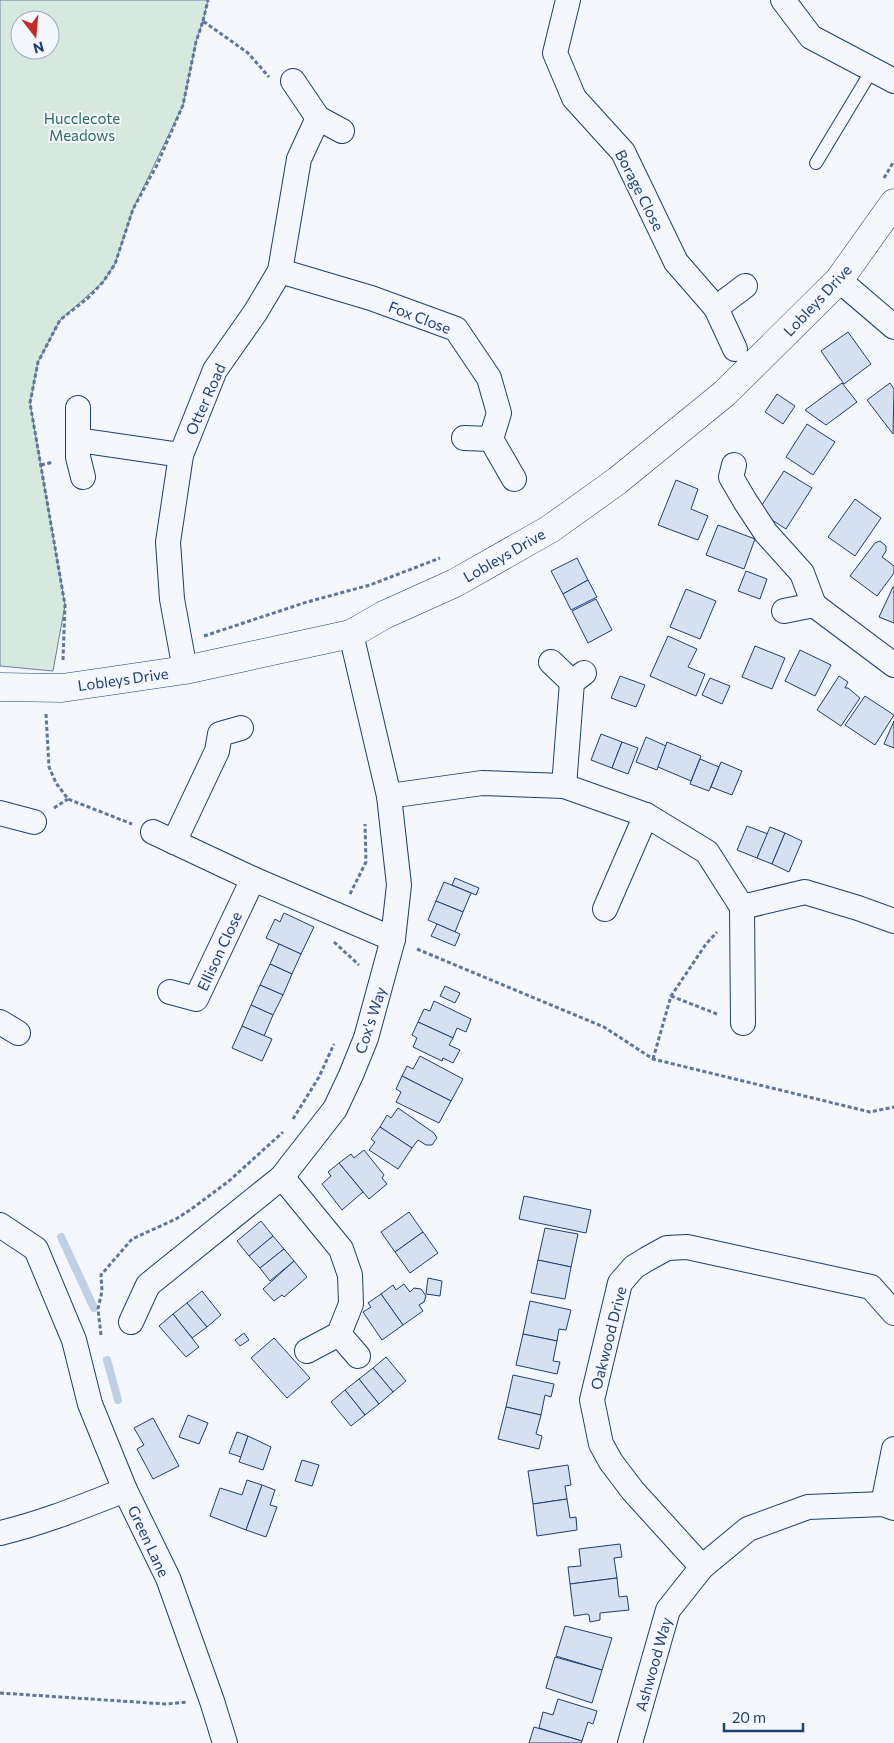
<svg xmlns="http://www.w3.org/2000/svg" width="894" height="1743" viewBox="0 0 894 1743" font-family="Commissioner,sans-serif">
<style>
.green{fill:#d7e8df;stroke:#687fa3;fill-rule:evenodd}
.lines{fill:none;stroke-linecap:round;stroke-linejoin:round}
.stream{stroke:#bed0e5;stroke-width:8}
.building{fill:#d5e0f0;stroke:#1d3f73}
.lane-casing{stroke:#1d3f73;stroke-width:14}
.street-casing{stroke:#1d3f73;stroke-width:26}
.secondary-casing{stroke:#1d3f73;stroke-width:29}
.path{stroke:#5e769c;stroke-width:3;stroke-dasharray:4 2.5;stroke-linecap:butt}
.lane{stroke:#f4f7fb;stroke-width:12}
.street{stroke:#f4f7fb;stroke-width:24}
.secondary{stroke:#f4f7fb;stroke-width:28}
.labels{text-anchor:middle;dominant-baseline:central;stroke-width:4;stroke-linejoin:round;paint-order:stroke}
.park-label{font-size:15px;fill:#2c6c60;stroke:#f4f7fb}
.street-label{font-size:15px;fill:#1d3f73;stroke:#f4f7fb}
</style>
<rect width="100%" height="100%" fill="#f4f7fb"/>
<!-- green -->
<path class="green" d="M0 0H208L203 21 196 42 183 105 133 209 115 264 103 282 60 320 38 362 30 403 65 605 53 671 0 666ZM20 20H50V50H20Z"/>
<g class="lines">
<!-- stream -->
<g class="stream">
<polyline points="61,1237 94,1308"/>
<polyline points="107,1360 118,1400"/>
</g>
</g>
<!-- building -->
<g class="building">
<polygon points="848,332 871,364 844,384 821,351"/>
<polygon points="842,383 857,402 826,425 805,410"/>
<polygon points="890,383 894,389 893,434 867,400"/>
<polygon points="777,394 795,406 783,424 765,412"/>
<polygon points="807,424 835,442 813,475 786,457"/>
<polygon points="784,471 812,488 786,529 758,511"/>
<polygon points="676,480 698,489 691,509 708,516 698,540 658,525"/>
<polygon points="855,499 881,518 855,556 828,537"/>
<polygon points="718,525 755,539 744,569 706,555"/>
<polygon points="880,541 886,546 886,551 882,557 894,566 894,573 877,596 850,576 875,543"/>
<polygon points="577,558 588,580 563,594 551,571"/>
<polygon points="746,571 767,579 760,599 738,591"/>
<polygon points="588,580 597,597 571,610 563,594"/>
<polygon points="893,587 894,587 894,623 879,617"/>
<polygon points="686,589 716,601 700,639 670,627"/>
<polygon points="596,599 612,630 588,643 572,611"/>
<polygon points="668,636 697,649 688,667 705,674 696,696 650,676"/>
<polygon points="755,646 785,658 772,689 742,677"/>
<polygon points="800,650 831,665 815,696 785,681"/>
<polygon points="620,676 645,685 636,707 611,698"/>
<polygon points="839,676 848,682 845,688 848,688 860,698 841,726 817,710"/>
<polygon points="710,678 730,686 722,704 702,695"/>
<polygon points="865,696 894,715 875,745 845,725"/>
<polygon points="894,721 894,748 884,744"/>
<polygon points="601,734 622,742 612,768 591,760"/>
<polygon points="646,737 666,746 657,770 636,762"/>
<polygon points="622,742 638,748 628,774 612,768"/>
<polygon points="667,742 701,756 691,781 658,767"/>
<polygon points="700,759 719,767 709,791 690,784"/>
<polygon points="721,762 742,771 732,795 711,787"/>
<polygon points="747,826 768,834 757,858 737,850"/>
<polygon points="770,827 785,833 772,864 757,858"/>
<polygon points="785,833 802,841 789,872 772,864"/>
<polygon points="455,878 479,888 476,895 452,885"/>
<polygon points="444,882 471,893 463,912 436,901"/>
<polygon points="436,901 463,912 455,932 428,920"/>
<polygon points="284,913 314,927 301,954 266,938 275,919 280,922"/>
<polygon points="437,924 460,934 455,946 431,936"/>
<polygon points="279,944 301,954 292,974 270,964"/>
<polygon points="270,964 292,974 283,995 260,985"/>
<polygon points="260,985 283,995 273,1015 251,1005"/>
<polygon points="445,986 460,993 455,1003 440,996"/>
<polygon points="434,1001 471,1019 466,1032 457,1028 453,1038 418,1022 424,1009 430,1011"/>
<polygon points="251,1005 273,1015 264,1036 242,1026"/>
<polygon points="418,1022 453,1038 449,1045 460,1050 453,1063 443,1058 442,1061 413,1047 417,1038 412,1035"/>
<polygon points="242,1026 272,1039 262,1061 232,1048"/>
<polygon points="420,1056 463,1079 451,1101 402,1076 407,1066 413,1069"/>
<polygon points="402,1076 451,1101 439,1123 396,1102 401,1092 396,1089"/>
<polygon points="398,1108 434,1133 437,1138 432,1145 426,1145 418,1140 412,1148 380,1127 387,1115 391,1118"/>
<polygon points="380,1127 412,1148 398,1169 369,1150 375,1142 371,1139"/>
<polygon points="364,1150 384,1175 382,1178 387,1184 369,1199 339,1163 351,1154 354,1158"/>
<polygon points="339,1163 363,1192 342,1210 322,1184 331,1176 328,1172"/>
<polygon points="524,1196 591,1210 586,1233 519,1219"/>
<polygon points="409,1212 423,1232 395,1252 381,1232"/>
<polygon points="261,1221 273,1236 249,1256 237,1241"/>
<polygon points="545,1228 578,1234 571,1267 538,1260"/>
<polygon points="423,1232 438,1253 410,1273 395,1252"/>
<polygon points="273,1236 284,1249 260,1268 249,1256"/>
<polygon points="284,1249 294,1261 270,1281 260,1268"/>
<polygon points="538,1260 571,1267 565,1299 531,1293"/>
<polygon points="294,1261 307,1277 284,1297 282,1295 274,1301 263,1289"/>
<polygon points="428,1278 442,1281 440,1296 426,1294"/>
<polygon points="404,1284 410,1292 414,1288 421,1289 426,1296 424,1302 419,1305 423,1311 403,1325 381,1294 393,1285 396,1290"/>
<polygon points="202,1291 221,1315 207,1327 187,1303"/>
<polygon points="381,1294 403,1325 382,1340 363,1312 371,1307 368,1303"/>
<polygon points="530,1301 571,1310 566,1330 559,1329 557,1341 523,1334"/>
<polygon points="187,1303 207,1327 192,1338 173,1314"/>
<polygon points="173,1314 199,1347 186,1357 159,1326"/>
<polygon points="244,1333 249,1340 240,1346 235,1340"/>
<polygon points="523,1334 557,1341 553,1361 560,1362 557,1374 516,1365"/>
<polygon points="274,1338 310,1378 287,1398 251,1358"/>
<polygon points="386,1357 406,1381 393,1392 373,1368"/>
<polygon points="373,1368 393,1392 379,1404 359,1379"/>
<polygon points="513,1375 554,1384 551,1397 545,1395 541,1415 506,1407"/>
<polygon points="359,1379 379,1404 365,1415 345,1390"/>
<polygon points="345,1390 365,1415 351,1426 331,1402"/>
<polygon points="506,1407 541,1415 536,1434 542,1436 539,1449 498,1439"/>
<polygon points="188,1415 208,1423 199,1444 179,1437"/>
<polygon points="153,1418 179,1466 153,1479 137,1449 144,1445 134,1428"/>
<polygon points="237,1432 248,1436 241,1457 229,1453"/>
<polygon points="248,1436 271,1447 263,1470 239,1462"/>
<polygon points="302,1460 319,1465 312,1486 295,1481"/>
<polygon points="568,1465 571,1485 565,1486 567,1499 533,1504 528,1471"/>
<polygon points="247,1480 262,1485 246,1530 210,1516 220,1488 242,1495"/>
<polygon points="262,1485 275,1490 270,1505 277,1507 266,1537 246,1530"/>
<polygon points="567,1499 570,1518 576,1517 577,1530 537,1536 533,1504"/>
<polygon points="620,1544 622,1557 614,1558 617,1578 570,1584 568,1567 581,1566 579,1549"/>
<polygon points="617,1578 619,1597 627,1596 629,1610 600,1613 600,1620 590,1622 589,1615 587,1614 574,1616 570,1584"/>
<polygon points="565,1626 612,1638 602,1670 556,1656"/>
<polygon points="555,1657 602,1670 592,1703 546,1688"/>
<polygon points="558,1699 597,1711 593,1724 588,1722 582,1741 539,1728 543,1712 553,1715"/>
<polygon points="534,1727 582,1741 581,1743 529,1743"/>
</g>
<g class="lines">
<!-- lane casing -->
<g class="lane-casing">
<polyline id="lane" points="816,163 872,70"/>
</g>
<!-- street casing -->
<g class="street-casing">
<g id="street">
<polyline points="568,0 555,53 574,98 623,152 676,262 716,308 735,349"/>
<polyline points="783,0 811,37 894,81"/>
<polyline points="293,81 318,118 342,131"/>
<polyline points="280,271 371,298 456,329 489,378 499,413 491,439 514,479"/>
<polyline points="839,280 894,327"/>
<polyline points="716,308 745,286"/>
<polyline points="78,408 78,457 83,477"/>
<polyline points="464,438 491,439"/>
<polyline points="78,440 181,455"/>
<polyline points="734,465 731,477 745,501 766,533 802,573 814,605"/>
<polyline points="784,611 814,605 894,665"/>
<polyline points="551,662 572,682"/>
<polyline points="185,670 172,599 168,542 181,455 215,370 255,313 280,271 299,159 318,118"/>
<polyline points="564,786 572,682 584,673"/>
<polyline points="389,796 482,783 564,786 646,815 707,852 742,907 743,1023"/>
<polyline points="0,813 34,822"/>
<polyline points="153,832 253,879"/>
<polyline points="174,842 217,751 220,734 241,728"/>
<polyline points="742,907 805,892 858,908 894,921"/>
<polyline points="605,909 646,815"/>
<polyline points="170,992 196,999 253,879 393,939"/>
<polyline points="0,1022 18,1033"/>
<polyline points="282,1177 341,1249 350,1275 351,1304 339,1334 307,1351"/>
<polyline points="0,1225 36,1249 74,1340 90,1404 125,1490 168,1578 212,1701 225,1743"/>
<polyline points="131,1322 148,1285 282,1177 335,1109 351,1075 366,1038 393,939 399,885 389,796 351,634"/>
<polyline points="339,1334 358,1356"/>
<polyline points="883,1504 894,1449"/>
<path d="M0 1533C43 1523 84 1506 125 1490"/>
<polyline points="702,1567 633,1491 611,1462 601,1444 592,1400 620,1283 634,1267 647,1259 667,1248 687,1247 871,1287 894,1313"/>
<polyline points="630,1743 668,1610 702,1567 748,1529 808,1507 883,1504 894,1508"/>
</g>
</g>
<!-- secondary casing -->
<g class="secondary-casing">
<polyline id="secondary" points="0,687 62,688 185,670 351,634 384,615 455,583 550,529 617,481 725,393 839,280 894,203"/>
</g>
<!-- path -->
<g class="path">
<polyline points="203,21 208,0"/>
<polyline points="884,178 894,161"/>
<polyline points="41,465 53,462"/>
<polyline points="204,636 307,602 370,585 440,558"/>
<polyline points="63,660 65,605 30,403 38,362 60,320 88,298 103,282 115,264 133,209 157,165 183,105 196,42 203,21 248,53 269,77"/>
<polyline points="46,714 49,767 56,783 68,799 132,824"/>
<polyline points="54,808 68,799"/>
<polyline points="350,894 366,862 365,824"/>
<polyline points="334,942 359,965"/>
<polyline points="417,949 604,1027 653,1059 870,1112 894,1107"/>
<polyline points="671,996 717,1014"/>
<polyline points="653,1059 671,996 706,944 717,932"/>
<polyline points="293,1119 319,1077 334,1044"/>
<polyline points="101,1335 98,1309 102,1291 101,1275 132,1239 176,1219 190,1210 229,1181 283,1132"/>
<polyline points="0,1693 166,1704 187,1702"/>
</g>
<!-- lane -->
<use href="#lane" class="lane"/>
<!-- street -->
<use href="#street" class="street"/>
<!-- secondary -->
<use href="#secondary" class="secondary"/>
</g>
<g class="labels">
<!-- park labels -->
<g class="park-label">
<text x="82" y="118">Hucclecote<tspan x="82" dy="17">Meadows</tspan></text>
</g>
<!-- street labels -->
<g class="street-label">
<text transform="translate(640 190) rotate(63)">Borage Close</text>
<text transform="translate(817 300) rotate(-47)">Lobleys Drive</text>
<text transform="translate(420 317) rotate(21)">Fox Close</text>
<text transform="translate(205 399) rotate(-66)">Otter Road</text>
<text transform="translate(504 555) rotate(-30)">Lobleys Drive</text>
<text transform="translate(123 679) rotate(-8)">Lobleys Drive</text>
<text transform="translate(219 951) rotate(-65)">Ellison Close</text>
<text transform="translate(370 1020) rotate(-72)">Cox's Way</text>
<text transform="translate(608 1338) rotate(-76)">Oakwood Drive</text>
<text transform="translate(149 1541) rotate(65)">Green Lane</text>
<text transform="translate(653 1664) rotate(-74)">Ashwood Way</text>
</g>
</g>
<!-- north arrow -->
<g transform="translate(35 35) rotate(164)"><circle r="24" fill="#f4f7fb" stroke="#9eadc5"/>
<path d="M0-4L9 19L0 12L-9 19Z" fill="#c62828"/>
<text y="-8" font-size="14" font-weight="bold" text-anchor="middle" fill="#1d3f73">N</text>
</g>
<!-- scale -->
<path d="M724 1723v8h79v-8" fill="none" stroke="#1d3f73" stroke-width="2.5"/>
<text x="732" y="1723" font-size="15" fill="#1d3f73" stroke="#f4f7fb" stroke-width="4" paint-order="stroke">20 m</text>
</svg>
